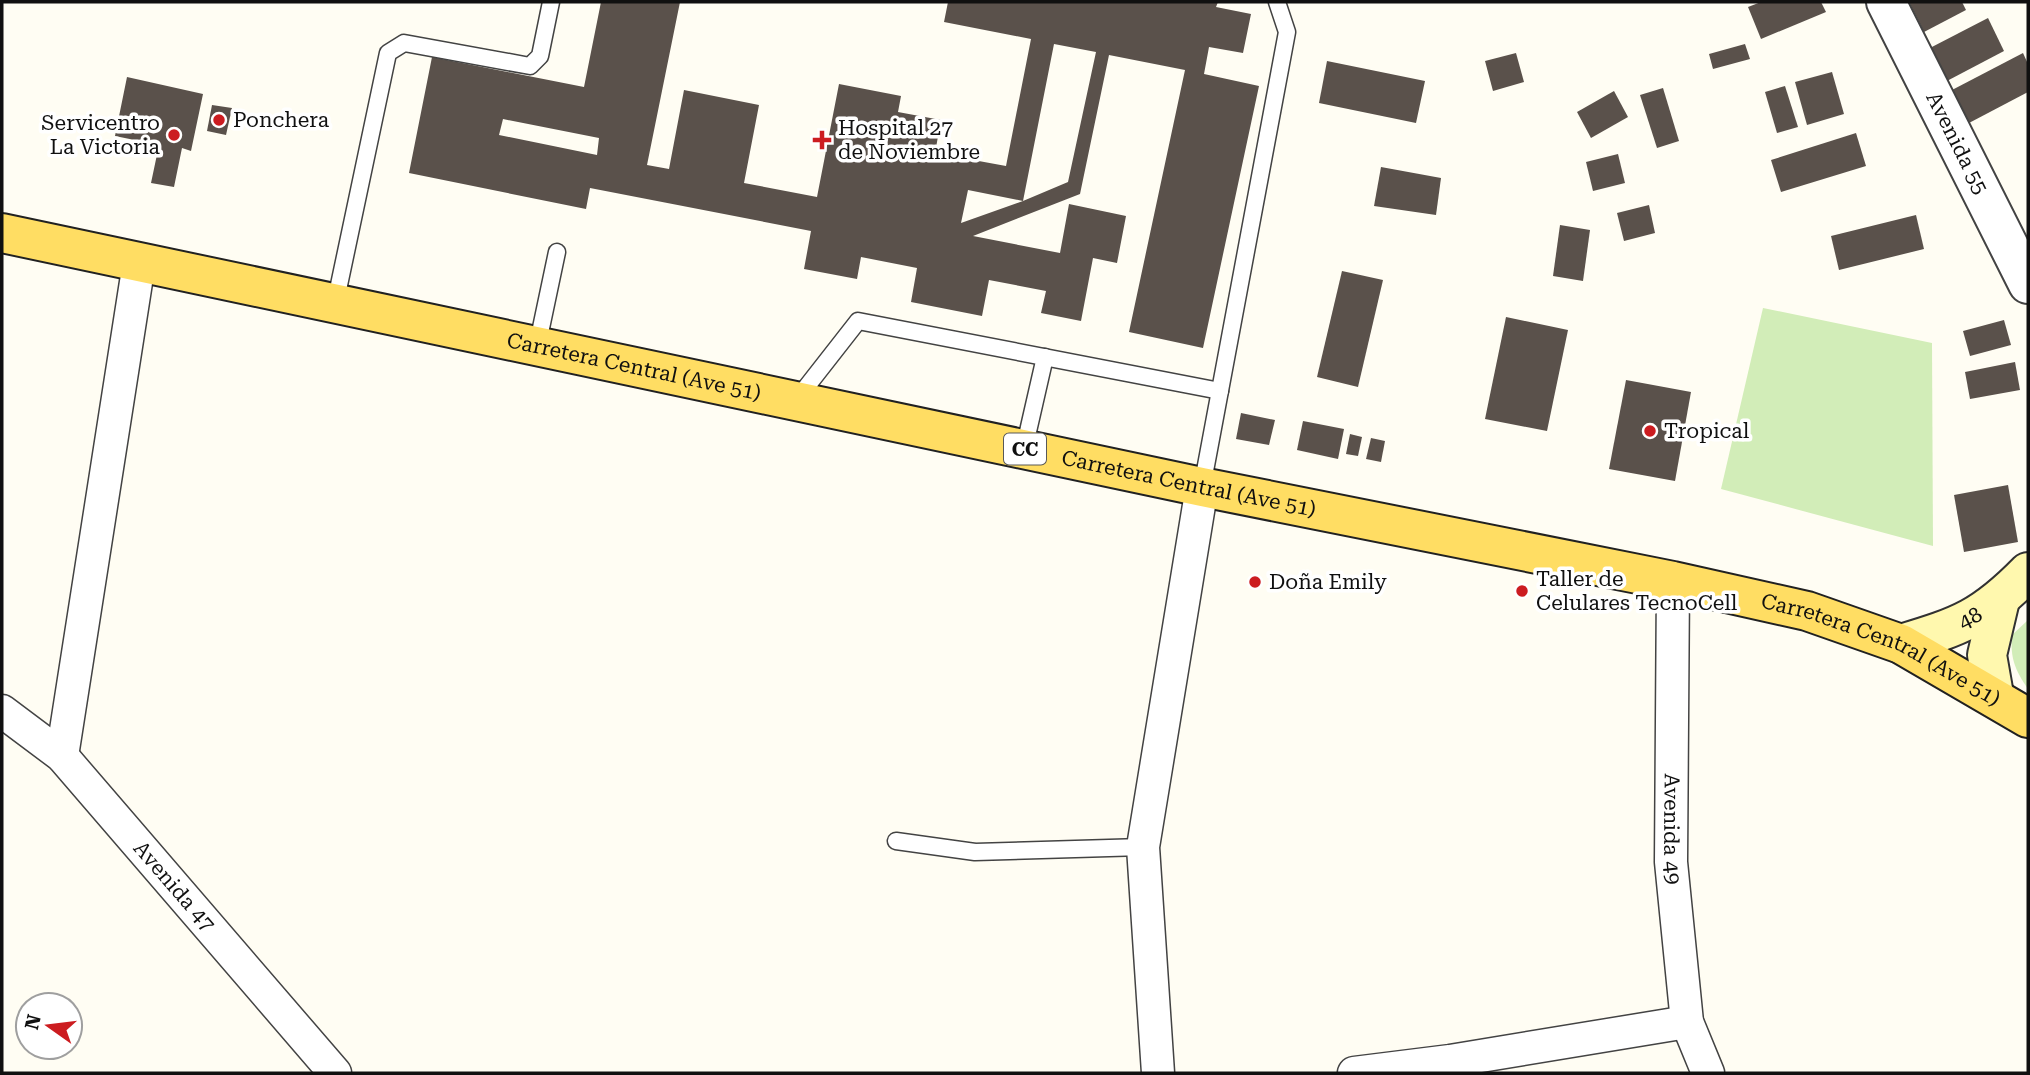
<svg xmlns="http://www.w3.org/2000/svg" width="2030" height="1075" viewBox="0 0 2030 1075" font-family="'Roboto Serif',serif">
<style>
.green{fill:#d2edb8}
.building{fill:#5a514b;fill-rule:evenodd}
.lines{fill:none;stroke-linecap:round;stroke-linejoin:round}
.service-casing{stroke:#434343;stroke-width:19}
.minor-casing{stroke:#434343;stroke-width:35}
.tertiary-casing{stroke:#434343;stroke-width:42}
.secondary-casing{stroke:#323232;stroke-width:42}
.primary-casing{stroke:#212121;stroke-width:42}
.service{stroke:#fff;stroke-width:16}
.minor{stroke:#fff;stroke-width:32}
.tertiary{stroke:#fff;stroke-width:38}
.secondary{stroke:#fff8ae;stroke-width:38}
.primary{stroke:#ffdd63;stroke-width:38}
.poi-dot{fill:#cc1c20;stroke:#fff;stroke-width:2.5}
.labels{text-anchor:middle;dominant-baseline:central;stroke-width:7;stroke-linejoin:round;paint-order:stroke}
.shield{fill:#fff;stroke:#585858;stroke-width:2}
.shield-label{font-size:19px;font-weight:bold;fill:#101010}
.poi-label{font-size:21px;fill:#101010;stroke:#fff;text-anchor:start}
.street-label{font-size:21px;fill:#101010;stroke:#fff}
</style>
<rect width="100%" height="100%" fill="#fffdf3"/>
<!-- green -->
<g class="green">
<polygon points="1763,308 1932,343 1933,546 1721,489"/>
<path d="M2028 620V689C2015 670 2010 658 2012 635Z"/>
</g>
<!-- building -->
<g class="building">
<path d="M601 2H680L647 165 669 169 684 90 759 105 744 183 817 197 839 84 901 96 898 112 941 120 935 153 1006 166 1031 39 944 22 948 2H1218L1216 7 1251 14 1243 53 1209 47 1204 74 1259 86 1203 348 1129 332 1185 70 1109 55 1080 194 973 236 1060 253 1069 204 1126 216 1117 263 1093 258 1081 321 1041 313 1046 291 989 280 982 316 911 302 917 268 861 257 857 279 804 269 811 231 590 188 586 209 409 173 432 57 584 87ZM1054 44 1096 52 1068 182 1023 201ZM503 119 599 138 597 155 499 135ZM968 190 1023 201 961 223Z"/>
<polygon points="1761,2 1821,2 1826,12 1761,39 1748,7"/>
<polygon points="1909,2 1962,2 1966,10 1924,32"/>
<polygon points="1988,18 2004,51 1945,82 1928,49"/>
<polygon points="1745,44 1750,59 1713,69 1709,54"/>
<polygon points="1516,53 1524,82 1493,91 1485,61"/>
<polygon points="2023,53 2028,64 2028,92 1969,123 1952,90"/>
<polygon points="1327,61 1425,81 1416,123 1319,103"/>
<polygon points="1832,72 1844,114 1807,125 1795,82"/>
<polygon points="127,77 203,94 191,151 182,148 174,187 151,183 159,145 115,136"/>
<polygon points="1785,86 1798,127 1777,133 1765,92"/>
<polygon points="1663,88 1679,141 1657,148 1640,95"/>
<polygon points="1614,91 1628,117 1591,138 1577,112"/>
<polygon points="212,105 232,108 226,135 207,131"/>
<polygon points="1856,133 1866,166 1781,192 1771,160"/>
<polygon points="1618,154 1625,183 1593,191 1586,162"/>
<polygon points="1381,167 1441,178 1436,215 1374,206"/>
<polygon points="1649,205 1655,233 1624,241 1617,213"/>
<polygon points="1916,215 1924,249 1839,270 1831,236"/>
<polygon points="1560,225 1590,230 1583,281 1553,276"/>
<polygon points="1342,271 1383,280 1358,387 1317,377"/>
<polygon points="1506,317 1568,330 1547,431 1485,419"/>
<polygon points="2004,320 2011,345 1970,356 1963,331"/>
<polygon points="2015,362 2020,390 1970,399 1965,372"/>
<polygon points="1626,380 1691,392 1675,481 1609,469"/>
<polygon points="1241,413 1275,420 1269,445 1236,439"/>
<polygon points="1303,421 1344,429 1338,459 1297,450"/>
<polygon points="1350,434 1362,437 1358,456 1346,454"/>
<polygon points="1371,438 1385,441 1381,462 1366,459"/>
<polygon points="2008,485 2018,542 1964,552 1954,495"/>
</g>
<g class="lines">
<!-- service casing -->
<g class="service-casing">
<g id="service">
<polyline points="335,304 388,53 404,43 530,66 540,56 551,2"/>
<polyline points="537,347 557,252"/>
<polyline points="797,399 858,321 1220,391"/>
<polyline points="1024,449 1045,357"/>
<polyline points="1202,487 1287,32 1277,2"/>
<polyline points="896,841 975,852 1143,847"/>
</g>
</g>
<!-- minor casing -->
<g class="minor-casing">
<g id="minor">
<path id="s1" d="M1673 581 1671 862 1687 1022 1708 1073"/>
<path id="s2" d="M2 711 62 756 335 1073"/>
<polyline points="62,756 139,263"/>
<polyline points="1158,1073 1143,847 1202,487"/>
<polyline points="1354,1073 1450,1061 1687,1022"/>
</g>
</g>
<!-- tertiary casing -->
<g class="tertiary-casing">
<g id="tertiary">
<path id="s3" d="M1886 2 2028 284"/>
</g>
</g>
<!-- secondary casing -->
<g class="secondary-casing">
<g id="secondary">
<path id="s4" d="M1901 644C1961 626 1983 618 2028 572"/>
<polyline points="1994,695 1987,655 2000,600"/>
</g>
</g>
<!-- primary casing -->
<g class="primary-casing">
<g id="primary">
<path id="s5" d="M2 233 1202 487 1673 581 1807 611 1901 644 2028 718"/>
</g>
</g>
<!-- service -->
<use href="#service" class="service"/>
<!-- minor -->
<use href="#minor" class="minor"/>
<!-- tertiary -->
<use href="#tertiary" class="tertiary"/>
<!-- secondary -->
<use href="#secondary" class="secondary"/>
<!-- primary -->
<use href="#primary" class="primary"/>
</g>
<!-- markers -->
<g class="poi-dot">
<circle cx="219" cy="120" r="7"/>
<circle cx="174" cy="135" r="7"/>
<path d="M818.5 129.5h7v7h7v7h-7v7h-7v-7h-7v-7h7z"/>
<circle cx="1650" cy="431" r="7"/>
<circle cx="1255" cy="582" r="7"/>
<circle cx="1522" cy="591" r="7"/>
</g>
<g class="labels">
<!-- shield labels -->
<rect class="shield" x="1004" y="433.5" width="42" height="31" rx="5"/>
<g class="shield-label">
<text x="1025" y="449">CC</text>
</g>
<!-- poi labels -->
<g class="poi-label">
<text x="233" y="120">Ponchera</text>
<text x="160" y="123" text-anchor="end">Servicentro<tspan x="160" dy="24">La Victoria</tspan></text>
<text x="838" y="128">Hospital 27<tspan x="838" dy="24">de Noviembre</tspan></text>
<text x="1664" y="431">Tropical</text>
<text x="1536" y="579">Taller de<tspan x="1536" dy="24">Celulares TecnoCell</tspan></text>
<text x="1269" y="582">Doña Emily</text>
</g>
<!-- street labels -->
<g class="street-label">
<text stroke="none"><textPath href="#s3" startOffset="158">Avenida 55</textPath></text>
<text stroke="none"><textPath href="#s5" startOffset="646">Carretera Central (Ave 51)</textPath></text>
<text stroke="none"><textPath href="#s5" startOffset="1213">Carretera Central (Ave 51)</textPath></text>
<text stroke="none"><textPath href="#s4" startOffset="74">48</textPath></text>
<text stroke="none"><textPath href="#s5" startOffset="1927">Carretera Central (Ave 51)</textPath></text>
<text stroke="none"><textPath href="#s1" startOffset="248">Avenida 49</textPath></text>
<text stroke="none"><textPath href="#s2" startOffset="247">Avenida 47</textPath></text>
</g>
</g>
<!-- border -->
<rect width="2030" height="1075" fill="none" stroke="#101010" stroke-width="7"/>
<!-- north arrow -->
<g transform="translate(49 1026) rotate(284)"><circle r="33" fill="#ffffff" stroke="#9f9f9f" stroke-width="2"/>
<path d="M0-5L12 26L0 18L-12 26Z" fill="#cc1c20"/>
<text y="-10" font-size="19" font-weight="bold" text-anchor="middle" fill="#101010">N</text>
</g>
</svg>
